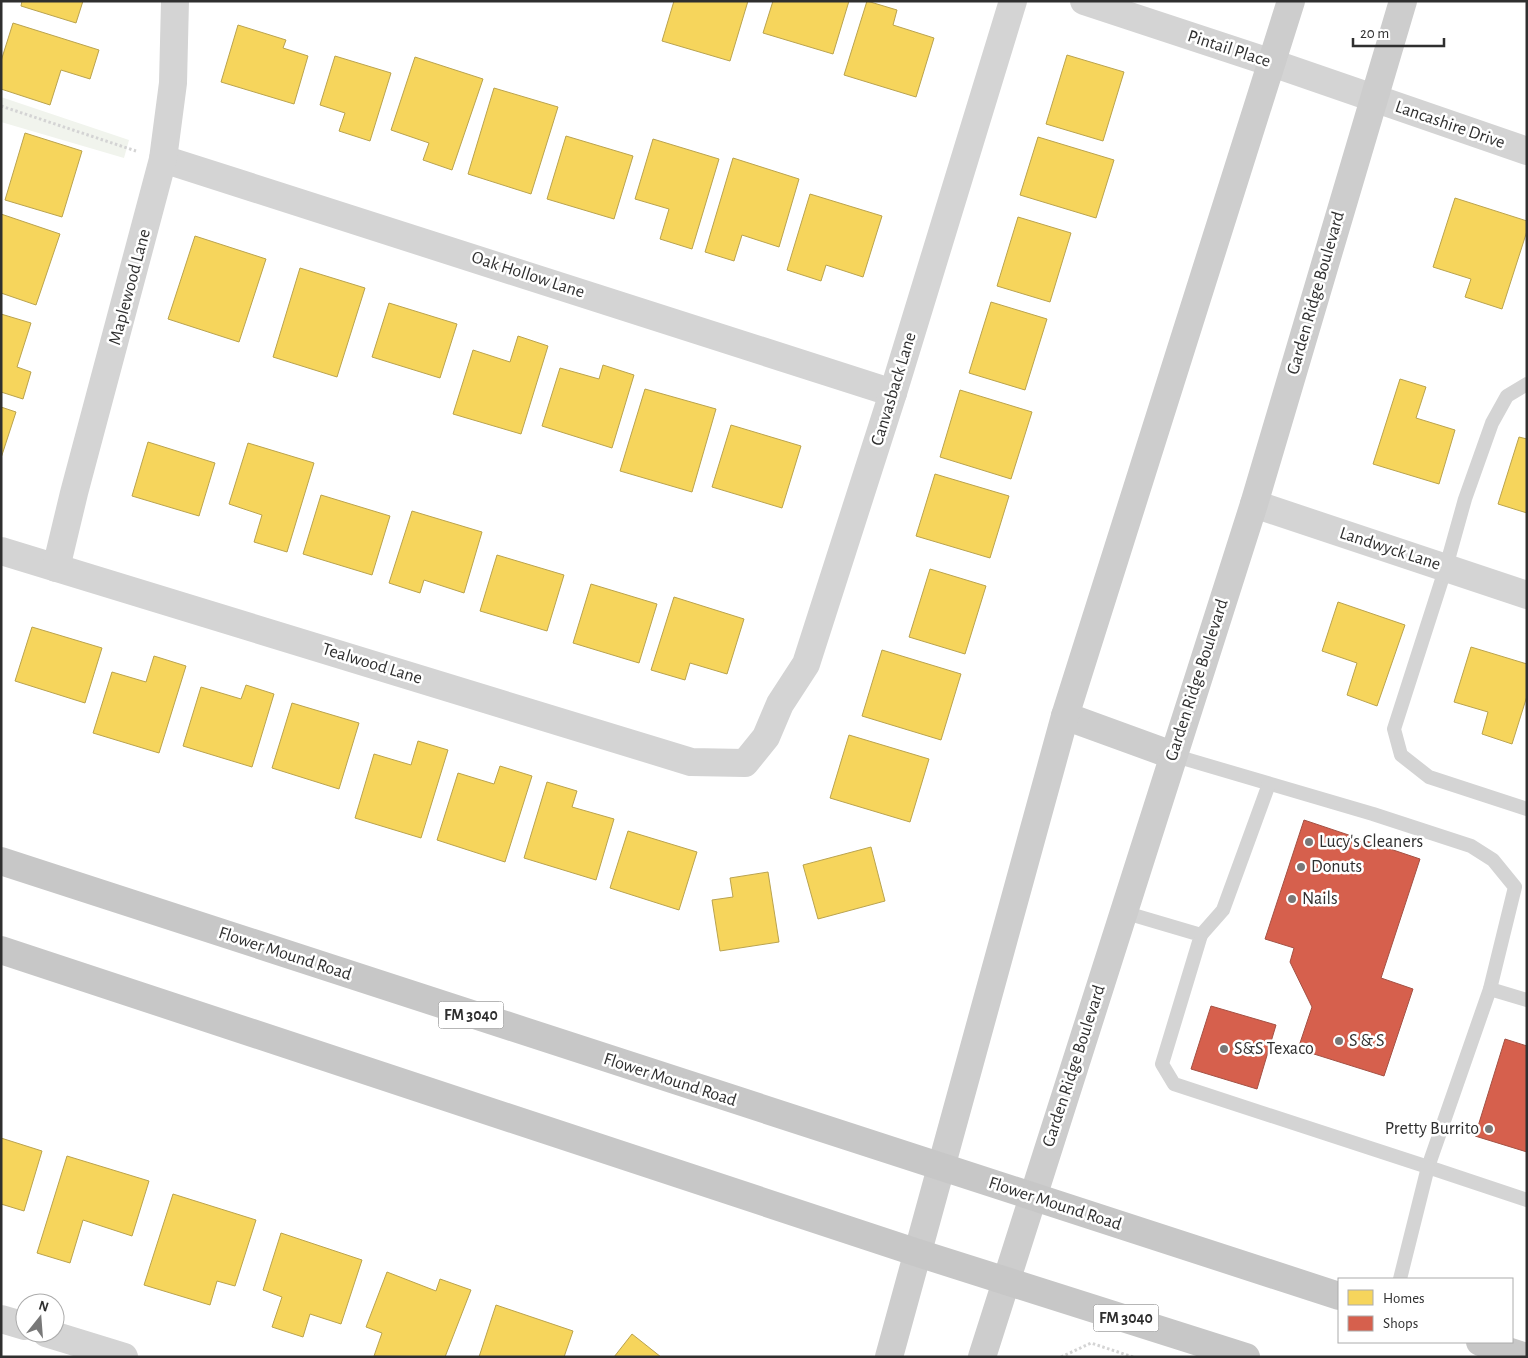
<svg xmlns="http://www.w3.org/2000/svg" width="1528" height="1358" viewBox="0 0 1528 1358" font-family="'Alegreya Sans',sans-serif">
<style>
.green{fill:#f1f4ed}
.homes{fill:#f6d55c;stroke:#baa34e}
.shops{fill:#d6604d;stroke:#a45144}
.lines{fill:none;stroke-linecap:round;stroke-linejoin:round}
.path{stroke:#d4d4d4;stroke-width:3;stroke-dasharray:2.5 2.5;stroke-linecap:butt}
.service{stroke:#d4d4d4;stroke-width:14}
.minor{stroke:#d4d4d4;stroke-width:28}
.secondary{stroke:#cdcdcd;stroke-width:28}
.primary{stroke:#c7c7c7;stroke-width:28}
.poi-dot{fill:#787878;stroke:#fff;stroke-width:2}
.labels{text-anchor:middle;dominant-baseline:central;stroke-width:5;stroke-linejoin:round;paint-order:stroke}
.shield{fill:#fff;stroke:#6d6d6d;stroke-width:1}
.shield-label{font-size:16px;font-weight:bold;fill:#2f2f2f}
.street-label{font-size:18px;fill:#2f2f2f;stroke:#fff}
.poi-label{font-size:18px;fill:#2f2f2f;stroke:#fff;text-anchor:start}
</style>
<rect width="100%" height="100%" fill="#fff"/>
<!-- green -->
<polygon class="green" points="1,97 129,140 124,158 1,122"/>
<!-- homes -->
<g class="homes">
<polygon points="22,1 83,1 76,23 21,6"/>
<polygon points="674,1 748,1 730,61 662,41"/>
<polygon points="773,1 849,1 833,54 763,33"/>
<polygon points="867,1 897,10 893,25 934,38 916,97 844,75"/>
<polygon points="13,23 99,50 90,79 61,70 50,105 1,89 1,61"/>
<polygon points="238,25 286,40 283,48 308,56 294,104 221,82"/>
<polygon points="1067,55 1124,72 1103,141 1046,124"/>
<polygon points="335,56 391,73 370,141 339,131 345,113 320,105"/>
<polygon points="415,57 483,79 452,170 423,160 429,143 391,130"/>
<polygon points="494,88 558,107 531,194 468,174"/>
<polygon points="25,133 82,151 62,217 5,200"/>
<polygon points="566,136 633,156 614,219 547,199"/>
<polygon points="1038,137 1114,160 1096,218 1020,195"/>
<polygon points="653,139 719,159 692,249 660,239 669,209 635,199"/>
<polygon points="733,158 799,179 779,247 742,235 734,261 705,252"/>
<polygon points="810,194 882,216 863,277 826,265 821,281 787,270"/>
<polygon points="1455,198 1527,221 1527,231 1502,309 1465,297 1471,279 1433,267"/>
<polygon points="1,214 60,234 36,305 1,293"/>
<polygon points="1018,217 1071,233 1050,302 997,286"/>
<polygon points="195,236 266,259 239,342 168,319"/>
<polygon points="300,268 365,288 337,377 273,357"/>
<polygon points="991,302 1047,319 1025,390 969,373"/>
<polygon points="389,303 457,324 440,378 372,357"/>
<polygon points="1,314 31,323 17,367 31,372 23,399 1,392"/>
<polygon points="518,336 548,346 521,434 453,414 473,350 510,362"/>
<polygon points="603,365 634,375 612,448 542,426 560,368 599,379"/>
<polygon points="1400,379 1426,387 1416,418 1455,430 1439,484 1373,464"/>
<polygon points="645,389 716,409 692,492 620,471"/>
<polygon points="960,390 1032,412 1011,479 940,457"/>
<polygon points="1,407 16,412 1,458"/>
<polygon points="731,425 801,446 782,508 712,487"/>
<polygon points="1519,437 1527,439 1527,513 1498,504"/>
<polygon points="148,442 215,463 199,516 132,496"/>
<polygon points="248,443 314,463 287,552 254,542 262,515 229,504"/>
<polygon points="935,474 1009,496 990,558 916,536"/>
<polygon points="321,495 390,516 372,575 303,554"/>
<polygon points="412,511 482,532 464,593 424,580 420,593 389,583"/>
<polygon points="497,555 564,575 547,631 480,611"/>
<polygon points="930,569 986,586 965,654 909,637"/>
<polygon points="591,584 657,604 639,663 573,643"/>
<polygon points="674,597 744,619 727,674 690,663 685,680 651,670"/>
<polygon points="1338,602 1405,625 1377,706 1347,695 1357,663 1322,651"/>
<polygon points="32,627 102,648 85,703 15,681"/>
<polygon points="1471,647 1527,664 1527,696 1512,744 1482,734 1488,712 1454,702"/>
<polygon points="882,650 961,674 941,740 862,716"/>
<polygon points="154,656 186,666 159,753 93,733 112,672 146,682"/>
<polygon points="246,685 274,694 252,767 183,746 201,687 241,699"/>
<polygon points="292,703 359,723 339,789 272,768"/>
<polygon points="849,735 929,759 910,822 830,798"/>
<polygon points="418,741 448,750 421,838 355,818 374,754 411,765"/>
<polygon points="500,766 532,776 505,862 437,840 458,773 494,784"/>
<polygon points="547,782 577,791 572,807 614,819 596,880 524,858"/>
<polygon points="628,831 697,852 679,910 610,888"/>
<polygon points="871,847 885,901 818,919 803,865"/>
<polygon points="768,872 779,942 720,951 712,900 733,897 730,878"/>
<polygon points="1,1138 42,1151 24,1211 1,1204"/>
<polygon points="67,1156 149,1181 132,1236 83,1220 70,1263 37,1253"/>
<polygon points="173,1194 256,1220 235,1286 217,1281 210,1305 144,1285"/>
<polygon points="281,1233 362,1260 341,1324 310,1314 303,1337 272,1327 282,1297 263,1290"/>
<polygon points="387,1272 436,1291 440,1279 471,1290 445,1357 374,1356 382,1333 366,1327"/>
<polygon points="496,1305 573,1331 564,1357 479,1357"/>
<polygon points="632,1334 661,1357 614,1357"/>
</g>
<!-- shops -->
<g class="shops">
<polygon points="1304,820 1420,859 1381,978 1413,989 1384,1076 1298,1049 1312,1007 1290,962 1294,948 1265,939"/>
<polygon points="1211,1006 1276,1025 1257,1089 1191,1069"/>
<polygon points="1505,1039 1527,1046 1527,1152 1475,1136"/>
</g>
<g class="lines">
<!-- path -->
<g class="path">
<polyline points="1,106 136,151"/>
<polyline points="1061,1357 1091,1343 1133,1357"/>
</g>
<!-- service -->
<g class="service">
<polyline points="1527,384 1507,396 1492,423 1465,499 1446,567 1394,729 1401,755 1429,777 1527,809"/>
<polyline points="1172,755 1373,814 1471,846 1493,860 1515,887 1490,989 1428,1167 1527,1200"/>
<polyline points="1123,912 1201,935 1162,1064 1174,1084 1428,1167 1400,1279"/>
<polyline points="1201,935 1223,910 1269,784"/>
<polyline points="1490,989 1527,1000"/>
</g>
<!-- minor -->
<g class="minor">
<polyline points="1084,1 1272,63 1527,151"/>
<polyline points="163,159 893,393"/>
<polyline points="1254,504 1527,595"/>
<polyline points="1,551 691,762 745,763 766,737 780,704 806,664 893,393 1013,1"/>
<polyline points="56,568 74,493 163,159 173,83 175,1"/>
<polyline points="1,1319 25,1326"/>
<polyline points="46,1333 124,1357"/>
</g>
<!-- secondary -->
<g class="secondary">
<polyline points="1065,716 1172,755"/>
<polyline points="889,1357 1065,716 1291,1"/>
<polyline points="982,1357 1254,504 1403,1"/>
</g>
<!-- primary -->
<g class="primary">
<polyline points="1,861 1339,1296"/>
<polyline points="1,950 918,1253 1246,1357"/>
<polyline points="1480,1342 1526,1357"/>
</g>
</g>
<!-- markers -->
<g class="poi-dot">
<circle cx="1309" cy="842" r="5"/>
<circle cx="1301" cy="867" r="5"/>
<circle cx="1292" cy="899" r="5"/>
<circle cx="1339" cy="1041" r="5"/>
<circle cx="1224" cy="1049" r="5"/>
<circle cx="1489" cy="1129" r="5"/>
</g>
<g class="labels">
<!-- shield labels -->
<g class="shield">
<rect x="438.5" y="1001.5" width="65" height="27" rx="4"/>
<rect x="1093.5" y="1304.5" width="65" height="27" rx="4"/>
</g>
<g class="shield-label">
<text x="471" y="1015">FM 3040</text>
<text x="1126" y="1318">FM 3040</text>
</g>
<!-- street labels -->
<g class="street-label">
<text transform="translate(1229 49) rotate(18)">Pintail Place</text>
<text transform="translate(1450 125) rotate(19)">Lancashire Drive</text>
<text transform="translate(528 275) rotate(18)">Oak Hollow Lane</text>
<text transform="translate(130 287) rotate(-75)">Maplewood Lane</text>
<text transform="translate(1316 293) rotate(-74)">Garden Ridge Boulevard</text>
<text transform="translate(894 389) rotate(-73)">Canvasback Lane</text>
<text transform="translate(1390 549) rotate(18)">Landwyck Lane</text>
<text transform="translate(372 664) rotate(17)">Tealwood Lane</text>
<text transform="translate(1197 680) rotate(-72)">Garden Ridge Boulevard</text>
<text transform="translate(285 954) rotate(18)">Flower Mound Road</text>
<text transform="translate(1074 1066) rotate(-72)">Garden Ridge Boulevard</text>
<text transform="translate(670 1080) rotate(18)">Flower Mound Road</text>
<text transform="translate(1055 1204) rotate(18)">Flower Mound Road</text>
</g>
<!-- poi labels -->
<g class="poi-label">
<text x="1319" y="842">Lucy's Cleaners</text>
<text x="1311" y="867">Donuts</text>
<text x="1302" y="899">Nails</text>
<text x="1349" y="1041">S &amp; S</text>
<text x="1234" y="1049">S&amp;S Texaco</text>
<text x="1479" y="1129" text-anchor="end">Pretty Burrito</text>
</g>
</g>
<!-- border -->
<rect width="1528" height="1358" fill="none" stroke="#2f2f2f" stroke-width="5"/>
<!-- legend -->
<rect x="1338" y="1278" width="175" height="65" fill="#ffffff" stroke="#acacac"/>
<rect x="1348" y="1290" width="25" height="15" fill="#f6d55c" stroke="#acacac"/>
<text x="1383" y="1303" font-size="15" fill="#2f2f2f">Homes</text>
<rect x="1348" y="1316" width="25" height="15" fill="#d6604d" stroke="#acacac"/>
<text x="1383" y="1328" font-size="15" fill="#2f2f2f">Shops</text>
<!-- north arrow -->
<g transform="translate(40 1318) rotate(17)"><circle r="24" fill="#ffffff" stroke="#acacac"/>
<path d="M0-4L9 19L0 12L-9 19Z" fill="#787878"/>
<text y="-8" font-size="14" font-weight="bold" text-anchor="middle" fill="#2f2f2f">N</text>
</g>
<!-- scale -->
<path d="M1353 38v8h91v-8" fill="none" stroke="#2f2f2f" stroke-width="2.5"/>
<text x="1360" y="38" font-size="15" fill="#2f2f2f" stroke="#ffffff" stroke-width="4" paint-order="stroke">20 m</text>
</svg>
